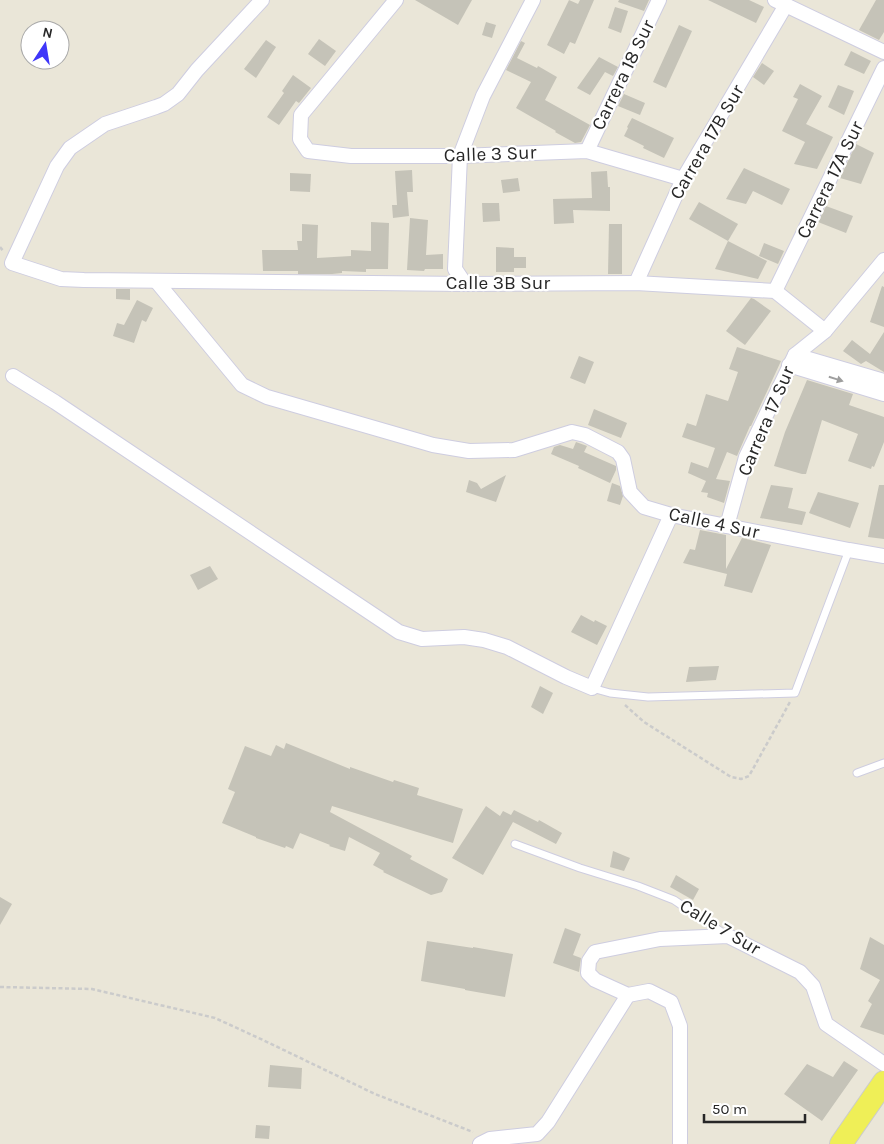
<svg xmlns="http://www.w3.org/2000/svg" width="884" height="1144" viewBox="0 0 884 1144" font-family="Karla,sans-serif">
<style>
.building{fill:#c5c3b8}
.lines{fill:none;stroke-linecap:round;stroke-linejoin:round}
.lane-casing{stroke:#cecde0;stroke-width:9}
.street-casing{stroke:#cecde0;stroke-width:16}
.primary-casing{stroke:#cbcbcb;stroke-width:24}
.path{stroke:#cbcbcb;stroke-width:2.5;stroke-dasharray:4 2.5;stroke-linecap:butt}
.lane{stroke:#fff;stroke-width:7}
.street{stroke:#fff;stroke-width:14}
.primary{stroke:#efef57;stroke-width:22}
.oneway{fill:#9e9e9e}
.labels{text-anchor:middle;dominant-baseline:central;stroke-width:4.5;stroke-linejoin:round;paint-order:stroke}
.street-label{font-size:19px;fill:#272727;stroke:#fff}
</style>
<rect width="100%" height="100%" fill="#eae6d8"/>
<!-- building -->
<g class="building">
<polygon points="415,0 472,0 458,25"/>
<polygon points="569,0 578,4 580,0 594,0 575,44 570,42 564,54 547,45"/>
<polygon points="619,0 649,0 644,11 618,2"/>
<polygon points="708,0 749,0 764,7 756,23"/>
<polygon points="876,0 884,0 884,32 879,40 859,30"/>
<polygon points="615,7 628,11 621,33 608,28"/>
<polygon points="486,22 496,25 492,38 482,35"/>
<polygon points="679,25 692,31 666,88 653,82"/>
<polygon points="319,39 336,51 325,66 308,54"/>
<polygon points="266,40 276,47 256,78 244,69"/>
<polygon points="521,41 525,43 517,58 537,68 538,66 557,77 545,100 590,125 581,142 575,143 555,132 556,131 516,108 531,82 506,70"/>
<polygon points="851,51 871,61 864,74 844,65"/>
<polygon points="599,57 618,67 613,76 605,72 590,95 577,88"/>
<polygon points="762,63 774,71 764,85 753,77"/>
<polygon points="293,75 311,88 299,103 296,101 279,125 267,117 284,93 282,91"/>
<polygon points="800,84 822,96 806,124 833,137 817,169 794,164 805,142 782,131 798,99 793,97"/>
<polygon points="838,85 854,91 844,115 828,107"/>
<polygon points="624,94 645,103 640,115 618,106"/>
<polygon points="632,118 674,138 664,158 643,148 644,146 624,136 628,128 627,127"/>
<polygon points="856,144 874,153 861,184 840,178"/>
<polygon points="744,168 790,189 782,205 753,191 746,204 726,199"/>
<polygon points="412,170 413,192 407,192 409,216 393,218 392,205 397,205 395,171"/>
<polygon points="607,171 608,187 610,187 610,211 573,210 574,223 554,224 553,199 592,198 591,172"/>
<polygon points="290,173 311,174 310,192 290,191"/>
<polygon points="518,178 520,191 503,193 501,180"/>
<polygon points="699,202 738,224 728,241 689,219"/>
<polygon points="482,203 499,203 500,221 483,222"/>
<polygon points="826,206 853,216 846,233 818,222"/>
<polygon points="410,218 428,220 426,255 443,254 443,269 425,269 424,271 407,270"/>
<polygon points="371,222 389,223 388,269 366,269 366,272 342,271 342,273 332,274 298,274 298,271 263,271 262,250 298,250 297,241 302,241 302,224 318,225 317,258 351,256 351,250 371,251"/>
<polygon points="609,224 622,224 622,274 608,274"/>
<polygon points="728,241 767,261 758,279 715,269"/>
<polygon points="764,243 784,251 778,264 759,256"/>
<polygon points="496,247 514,248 514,257 526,257 526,268 514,268 514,272 496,272"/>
<polygon points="882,286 884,287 884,327 870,322"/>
<polygon points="116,289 130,289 130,300 116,299"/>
<polygon points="751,298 754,299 771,311 745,345 726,331"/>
<polygon points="137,300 153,308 146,322 142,320 134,343 113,336 117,323 124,325"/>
<polygon points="884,332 884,372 866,361 861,364 843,351 852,340 870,354"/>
<polygon points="737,347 781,361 751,426 750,426 737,456 727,452 716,479 730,481 724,503 707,497 708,493 701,492 706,481 688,473 691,462 708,468 715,448 682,437 687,423 696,426 706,394 728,401 738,372 729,369"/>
<polygon points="579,356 594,362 585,384 570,378"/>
<polygon points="807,380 853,394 849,405 884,417 884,442 874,467 872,466 871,469 848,461 858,434 822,420 806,474 802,474 774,466 785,432"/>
<polygon points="594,409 627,423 621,438 588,425"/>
<polygon points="576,442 587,446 584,452 616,466 616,470 610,483 578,468 579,466 551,454 554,447 560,445 573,449"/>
<polygon points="506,475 496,502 466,492 469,480 477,483 481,489"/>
<polygon points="612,483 620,486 623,496 620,505 607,501"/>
<polygon points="771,485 793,488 788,508 806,512 802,525 760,518"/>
<polygon points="879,485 884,485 884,539 868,537"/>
<polygon points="818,492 859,503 850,528 809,513"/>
<polygon points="700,530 726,535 726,569 742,538 771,545 752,593 724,586 727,574 683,563 690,549 695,550"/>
<polygon points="210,566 218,579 198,590 190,575"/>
<polygon points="581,615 594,622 595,620 607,626 597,645 571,632"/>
<polygon points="719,666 716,680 686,682 689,667"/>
<polygon points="540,686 553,693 543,714 531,707"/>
<polygon points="286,743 350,769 350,767 393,782 394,780 419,788 417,795 463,809 453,843 332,806 330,812 412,856 410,859 448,879 442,892 431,895 383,872 384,871 373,865 380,853 349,837 345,851 329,846 330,845 300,833 293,849 286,846 285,848 256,838 256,837 222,823 235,792 228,789 245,746 271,756 276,745 284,749"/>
<polygon points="486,806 500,816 503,811 511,815 514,810 538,822 539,820 562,833 556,844 513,822 483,875 452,858"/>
<polygon points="613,851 630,858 624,871 610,867"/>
<polygon points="676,875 699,889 693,900 670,887"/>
<polygon points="0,897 12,904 0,925"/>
<polygon points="565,928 581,934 573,955 581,958 579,972 553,963"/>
<polygon points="870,937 884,945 884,1035 860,1027 872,1004 868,1001 880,980 860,969"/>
<polygon points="427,941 473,948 473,947 513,954 505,997 465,990 465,989 421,981"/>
<polygon points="844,1061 858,1070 822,1121 784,1094 807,1064 833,1077"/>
<polygon points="270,1065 302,1068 301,1089 268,1087"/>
<polygon points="256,1125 270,1126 269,1139 255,1138"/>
</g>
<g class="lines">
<!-- lane casing -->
<g class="lane-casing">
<g id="lane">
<polyline points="592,688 610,693 648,697 795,693 849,550"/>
<polyline points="857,773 884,763"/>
<polyline points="515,844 580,868 638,886 674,900 726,935"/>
</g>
</g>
<!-- street casing -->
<g class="street-casing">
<g id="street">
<polyline points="262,0 197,70 178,94 164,104 156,107 105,124 70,148 57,166 12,263 61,279 84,280 465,284 636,283 775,291 825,331"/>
<polyline points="396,0 301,115 300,139 308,151 351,156 460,156 587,151 683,179"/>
<polyline points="775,0 884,52"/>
<polyline points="587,151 659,0"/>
<polyline points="157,282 242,385 267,397 433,445 469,451 514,450 572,432 585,435 618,452 623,459 630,492 644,507 671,515 849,550 884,556"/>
<polyline points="636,283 683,179 786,5"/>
<polyline points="465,284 455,269 460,156 483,96 533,0"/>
<polyline points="775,291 884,68"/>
<polyline points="795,355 884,381"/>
<polyline points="789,365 884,394"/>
<polyline points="13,376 55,402 399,632 422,639 464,637 484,640 507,647 566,677 592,688 671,515"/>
<polyline points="727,526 746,457 795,355 825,331 884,260"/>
<polyline points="480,1144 490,1139 537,1134 548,1122 628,995"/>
<polyline points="680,1144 680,1026 671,1002 649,991 628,995 595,980 588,973 589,961 595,952 660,939 728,936 800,972 813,986 826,1024 884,1064"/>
</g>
</g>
<!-- primary casing -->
<g class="primary-casing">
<polyline id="primary" points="841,1144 884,1082"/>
</g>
<!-- path -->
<g class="path">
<polyline points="0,247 4,252"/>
<polyline points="625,705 644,722 731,777 741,779 749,776 790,702"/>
<polyline points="0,987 92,989 215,1018 263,1040 375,1094 473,1132"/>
</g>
<!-- lane -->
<use href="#lane" class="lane"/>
<!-- street -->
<use href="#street" class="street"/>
<!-- primary -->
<use href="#primary" class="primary"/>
</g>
<!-- one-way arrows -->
<defs><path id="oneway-solid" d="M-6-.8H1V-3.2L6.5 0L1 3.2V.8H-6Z" transform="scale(1.25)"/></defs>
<use class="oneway" href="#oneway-solid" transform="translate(836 379) rotate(17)"/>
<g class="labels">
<!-- street labels -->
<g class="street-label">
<text transform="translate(623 75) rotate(-64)">Carrera 18 Sur</text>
<text transform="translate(707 142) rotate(-60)">Carrera 17B Sur</text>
<text transform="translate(490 154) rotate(-2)">Calle 3 Sur</text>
<text transform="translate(830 180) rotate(-64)">Carrera 17A Sur</text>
<text x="498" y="283">Calle 3B Sur</text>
<text transform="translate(766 421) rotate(-67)">Carrera 17 Sur</text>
<text transform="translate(714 523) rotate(12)">Calle 4 Sur</text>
<text transform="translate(720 927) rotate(31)">Calle 7 Sur</text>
</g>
</g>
<!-- north arrow -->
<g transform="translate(45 45) rotate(12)"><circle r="24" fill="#ffffff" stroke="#a9a9a9"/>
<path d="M0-4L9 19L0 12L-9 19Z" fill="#3f36f9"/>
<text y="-8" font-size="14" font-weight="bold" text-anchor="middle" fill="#272727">N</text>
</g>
<!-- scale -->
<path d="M704 1114v8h101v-8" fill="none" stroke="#272727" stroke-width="2.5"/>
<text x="712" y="1114" font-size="15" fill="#272727" stroke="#ffffff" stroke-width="4" paint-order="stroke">50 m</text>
</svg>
